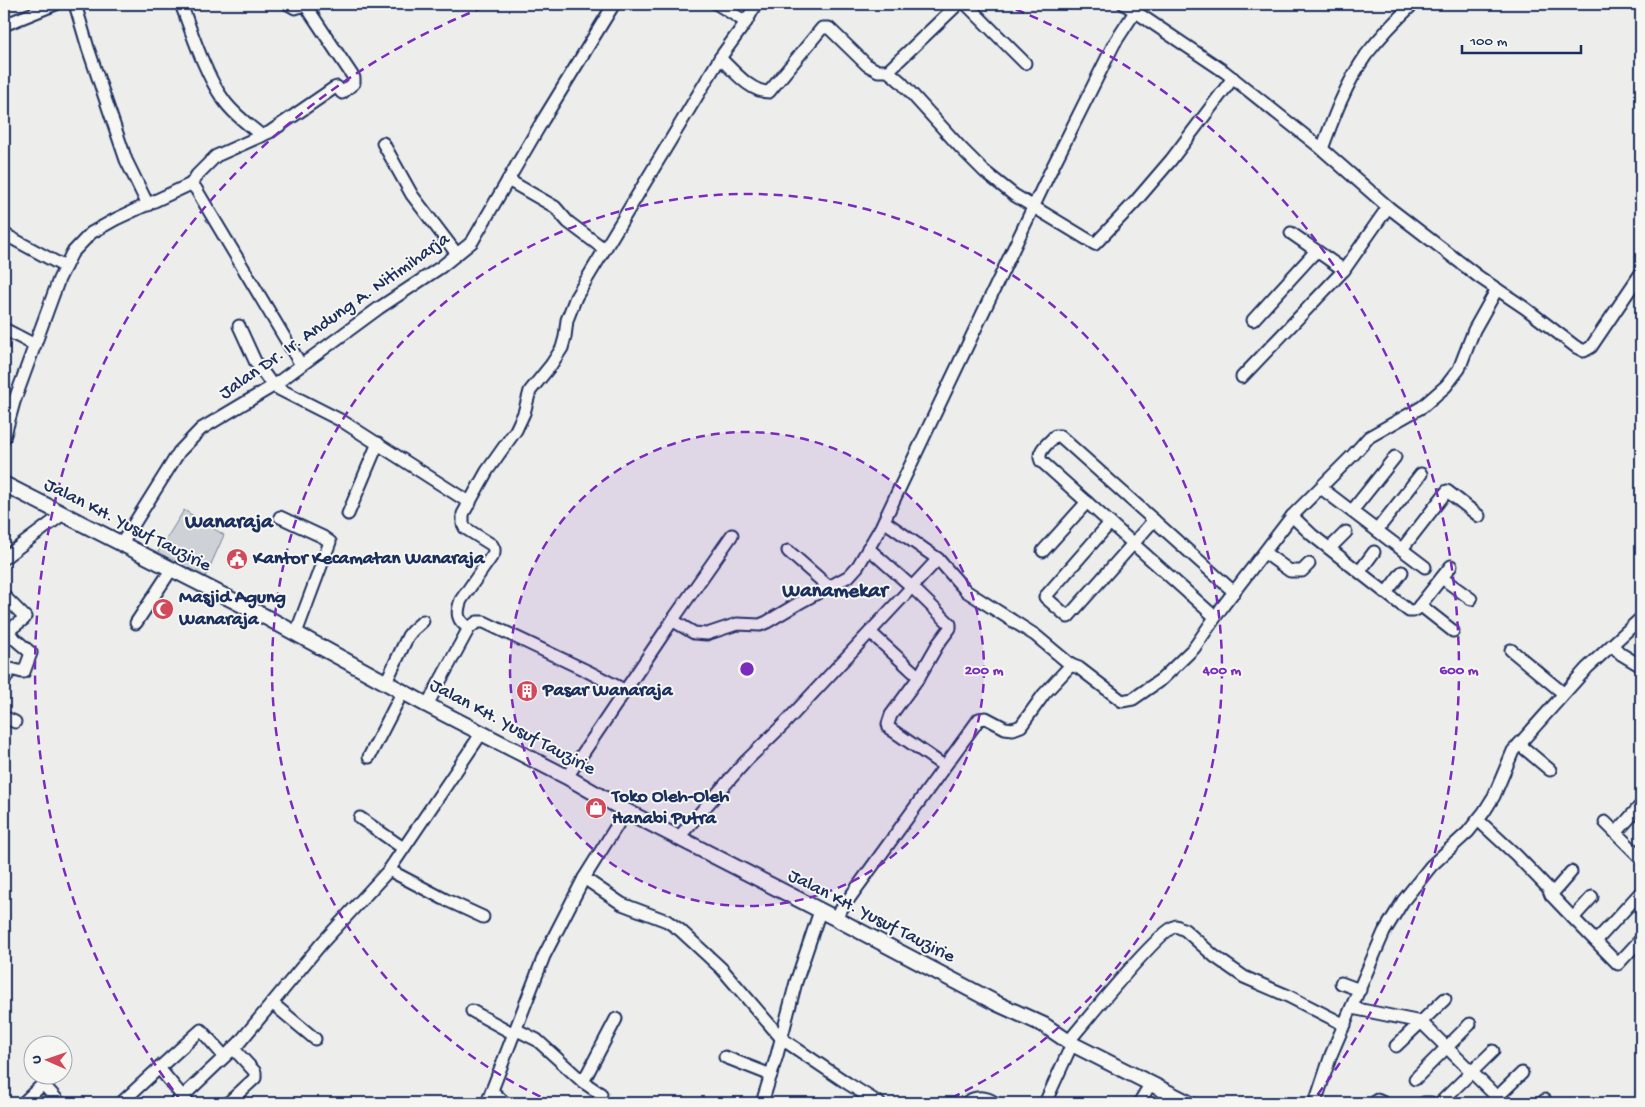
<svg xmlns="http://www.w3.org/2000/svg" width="1645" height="1107" viewBox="0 0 1645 1107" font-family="'Gochi Hand',sans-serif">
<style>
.green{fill:#ced2d7;stroke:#74809a}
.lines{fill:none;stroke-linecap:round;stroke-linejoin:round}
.minor-casing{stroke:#1b2f5e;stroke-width:15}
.major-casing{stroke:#1b2f5e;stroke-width:18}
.minor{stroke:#f6f6f2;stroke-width:11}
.major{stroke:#f6f6f2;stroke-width:14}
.ring{fill:none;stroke:#7b2cbf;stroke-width:2.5;stroke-dasharray:9 6}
.labels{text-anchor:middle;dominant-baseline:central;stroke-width:4;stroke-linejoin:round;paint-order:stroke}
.street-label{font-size:19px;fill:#1b2f5e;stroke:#f6f6f2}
.poi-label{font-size:19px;font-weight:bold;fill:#1b2f5e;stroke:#f6f6f2;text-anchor:start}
.quarter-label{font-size:21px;font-weight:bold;fill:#1b2f5e;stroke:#f6f6f2}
.centre{fill:#7b2cbf;stroke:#f6f6f2;stroke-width:2.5}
.ring-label{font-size:15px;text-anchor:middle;font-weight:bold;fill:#7b2cbf;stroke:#f6f6f2;stroke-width:4;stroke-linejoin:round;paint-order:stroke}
</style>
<rect width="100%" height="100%" fill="#edeeec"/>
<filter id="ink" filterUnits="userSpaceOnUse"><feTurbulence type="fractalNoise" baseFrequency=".02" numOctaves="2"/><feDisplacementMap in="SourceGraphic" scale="10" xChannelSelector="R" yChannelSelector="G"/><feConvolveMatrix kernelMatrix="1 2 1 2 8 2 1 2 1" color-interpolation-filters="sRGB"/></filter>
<g filter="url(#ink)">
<!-- green -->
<polygon class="green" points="184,510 224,535 203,582 155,557"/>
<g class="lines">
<!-- minor casing -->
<g class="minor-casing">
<g id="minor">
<polyline points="75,4 88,48 126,160 148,205"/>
<path d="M181 4C192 33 205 74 223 99 233 114 249 125 262 136"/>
<polyline points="288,4 295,8 309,4"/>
<polyline points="717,4 746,22"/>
<polyline points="966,4 1025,63"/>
<polyline points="1124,4 1225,72 1322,149 1388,207 1479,277 1525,308 1576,347 1584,351 1591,347 1641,273"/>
<polyline points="4,25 56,4"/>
<path d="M720 58C733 70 750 92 769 92L822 28H829L867 65 878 71H888L901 82 960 147 985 172 1014 195 1095 244 1135 202 1171 160 1233 78"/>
<polyline points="888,71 958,4"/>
<polyline points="383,143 412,195 457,254"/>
<path d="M1322 149C1334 116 1346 84 1366 55 1380 37 1397 19 1413 4"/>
<polyline points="508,180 555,207 568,222 604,249"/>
<polyline points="191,184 197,175 216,156 270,132 334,88 337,87 342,93 354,83 354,78 306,6"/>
<polyline points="1291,233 1344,270"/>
<polyline points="4,234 65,267"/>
<polyline points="1253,320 1316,251"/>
<polyline points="239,326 255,361 273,386 342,421 470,503"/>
<polyline points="4,329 35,345"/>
<polyline points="1242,377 1344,270 1388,207"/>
<polyline points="4,438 14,402 59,279 72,253 91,233 116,219 191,184 196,189 301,365"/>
<polyline points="1321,488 1425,567"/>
<polyline points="1352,511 1395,457"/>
<polyline points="348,514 378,443"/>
<polyline points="1292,516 1312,535 1409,611 1413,611 1417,609 1451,566"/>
<polyline points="280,517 323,537 330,542 296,633"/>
<polyline points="884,521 938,559 966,591 1035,635 1071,665"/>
<polyline points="1110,523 1045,597 1068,617 1154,520"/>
<polyline points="1377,530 1421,474"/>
<polyline points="122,543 179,452 201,429 273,386 379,308 441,267 472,242 543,120 614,4"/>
<polyline points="868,548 912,587 950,624 950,628 938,644 919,677 891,715 888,724 889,728 944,766"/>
<polyline points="1330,548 1346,532"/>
<polyline points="1402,549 1447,491 1479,516"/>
<polyline points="788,551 829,587"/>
<polyline points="1043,551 1087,502"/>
<polyline points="1265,553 1290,571 1302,571 1309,564"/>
<polyline points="4,558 63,514"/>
<polyline points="1360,571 1374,552"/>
<polyline points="1442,578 1471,599"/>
<polyline points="1386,593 1402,572"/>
<polyline points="4,596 25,617 24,619 9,630 9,634 31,653 24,672 22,672 11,669 4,681"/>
<polyline points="1420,605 1453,631"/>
<path d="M1215 617 1041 461C1036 451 1049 443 1055 436H1060L1234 592"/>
<polyline points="674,618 732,535"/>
<polyline points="136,623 171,570"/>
<polyline points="870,632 919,677"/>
<polyline points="1612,645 1621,654 1641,666"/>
<polyline points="1511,650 1563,693"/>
<polyline points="386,682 408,636 412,631 423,621"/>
<path d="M626 691 587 671 484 622H477L469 628C457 621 456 613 461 600L494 553V549L492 545 465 528 463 524V514L487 471 516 430 524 413 530 391 551 365 562 348 565 337 567 320 576 297 720 58 746 22 756 4"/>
<polyline points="427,705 469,628"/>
<polyline points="4,717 15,722"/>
<polyline points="1519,744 1550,770"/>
<polyline points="369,757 403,691"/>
<polyline points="567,777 674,618 677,623 694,633 707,634 737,624 760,625 767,622 799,603 849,576 858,566 881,527 1049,174 1114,44 1140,4"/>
<polyline points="360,818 403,848"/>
<polyline points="1478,820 1516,855 1548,888 1551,895 1573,918 1618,964 1641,939"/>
<polyline points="1605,822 1641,858"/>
<polyline points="1616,833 1641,805"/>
<polyline points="678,838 746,761 785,723 938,559"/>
<polyline points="389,870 444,899 483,917"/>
<polyline points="584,878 622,904 667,921 680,930 722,969 782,1039 847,1083 879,1103"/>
<polyline points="1551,895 1571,872"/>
<polyline points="835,918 979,719 986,718 1005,728 1013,729 1021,726 1044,694 1071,665 1079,668 1122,701 1133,699 1162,679 1194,648 1223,606 1292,516 1353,455 1369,437 1422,407 1446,386 1459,369 1474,330 1497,289"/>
<polyline points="1573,918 1592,897"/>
<polyline points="1596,941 1641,892"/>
<polyline points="1341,983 1360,990"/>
<polyline points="1445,999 1421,1022 1503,1103"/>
<polyline points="272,1003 315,1039"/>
<polyline points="1352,1008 1421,1022 1396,1046"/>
<polyline points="472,1011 514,1034"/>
<polyline points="517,1030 537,1040 583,1082 601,1094"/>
<path d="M1069 1041C1084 1023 1160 929 1176 926L1185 930 1214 956 1244 977 1288 996 1345 1025"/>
<polyline points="725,1057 771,1075"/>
<polyline points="159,1068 201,1030 224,1056"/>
<polyline points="1415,1079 1470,1024"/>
<polyline points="583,1082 616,1019"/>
<polyline points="492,1091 505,1103"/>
<polyline points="1377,1100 1384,1103"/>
<polyline points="23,1103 43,1084 60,1103"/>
<polyline points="121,1103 159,1068 188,1103"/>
<polyline points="176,1103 239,1043 321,944 389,870 481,734"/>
<polyline points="228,1103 255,1078 255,1072 233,1048"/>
<polyline points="487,1103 544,956 584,878 626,811"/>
<polyline points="762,1103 777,1055 796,982 820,911"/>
<path d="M966 1103C974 1096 986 1096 995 1103"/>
<polyline points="1045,1103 1072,1044"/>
<polyline points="1139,1103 1151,1083"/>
<polyline points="1315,1103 1331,1055 1371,962 1384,932 1403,901 1431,866 1468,832 1484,812 1494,796 1513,751 1587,668 1641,618"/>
<polyline points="1424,1103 1431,1103"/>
<polyline points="1440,1103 1493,1051"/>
<polyline points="1491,1103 1522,1073"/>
<polyline points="1542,1103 1545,1100"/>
</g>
</g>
<!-- major casing -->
<g class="major-casing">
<polyline id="major" points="4,484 262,615 427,705 567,777 626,811 835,918 998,1004 1044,1025 1072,1044 1189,1103"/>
</g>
<!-- minor -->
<use href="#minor" class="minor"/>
<!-- major -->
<use href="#major" class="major"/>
</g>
</g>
<!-- distance rings -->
<circle cx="747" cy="669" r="237" fill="#7b2cbf" fill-opacity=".12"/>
<g class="ring">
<circle cx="747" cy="669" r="237"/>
<path d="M554 1103A475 475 0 1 1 940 1103"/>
<path d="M182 1102A712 712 0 0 1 492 4M1002 4A712 712 0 0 1 1312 1102"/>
</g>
<!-- icons -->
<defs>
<g id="civic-disc" transform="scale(1.125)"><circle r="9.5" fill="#d1495b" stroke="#f6f6f2"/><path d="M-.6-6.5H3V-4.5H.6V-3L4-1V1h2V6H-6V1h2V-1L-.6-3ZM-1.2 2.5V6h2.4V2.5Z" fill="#fff"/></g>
<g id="mosque-disc" transform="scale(1.125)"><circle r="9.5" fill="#d1495b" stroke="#f6f6f2"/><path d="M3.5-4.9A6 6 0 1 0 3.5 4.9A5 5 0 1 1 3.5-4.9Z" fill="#fff"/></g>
<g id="building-disc" transform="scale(1.125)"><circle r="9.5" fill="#d1495b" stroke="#f6f6f2"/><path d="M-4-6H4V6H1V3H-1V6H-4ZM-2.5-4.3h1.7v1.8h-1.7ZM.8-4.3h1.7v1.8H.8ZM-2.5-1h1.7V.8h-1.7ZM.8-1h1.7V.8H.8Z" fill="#fff"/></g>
<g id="shop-disc" transform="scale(1.125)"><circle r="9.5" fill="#d1495b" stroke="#f6f6f2"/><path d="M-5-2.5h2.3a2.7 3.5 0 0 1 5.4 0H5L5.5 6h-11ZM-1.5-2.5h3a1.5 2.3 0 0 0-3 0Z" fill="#fff"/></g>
</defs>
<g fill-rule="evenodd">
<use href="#civic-disc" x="237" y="559"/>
<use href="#mosque-disc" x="163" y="609"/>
<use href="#building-disc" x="527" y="691"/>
<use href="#shop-disc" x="596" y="808"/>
</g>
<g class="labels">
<!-- street labels -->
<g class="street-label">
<text transform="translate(335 317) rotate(-35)">Jalan Dr. Ir. Andung A. Nitimiharja</text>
<text transform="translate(127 526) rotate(27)">Jalan KH. Yusuf Tauzirie</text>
<text transform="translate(512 728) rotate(28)">Jalan KH. Yusuf Tauzirie</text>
<text transform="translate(871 917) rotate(27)">Jalan KH. Yusuf Tauzirie</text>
</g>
<!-- poi labels -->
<g class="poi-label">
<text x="253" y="559">Kantor Kecamatan Wanaraja</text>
<text x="179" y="598">Masjid Agung<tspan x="179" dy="22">Wanaraja</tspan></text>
<text x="543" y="691">Pasar Wanaraja</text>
<text x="612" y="797">Toko Oleh-Oleh<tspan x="612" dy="22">Hanabi Putra</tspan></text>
</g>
<!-- quarter labels -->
<g class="quarter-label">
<text x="229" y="523">Wanaraja</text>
<text x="835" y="592">Wanamekar</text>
</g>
</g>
<circle cx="747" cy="669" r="8" class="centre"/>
<g class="ring-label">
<text x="984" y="674">200 m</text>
<text x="1222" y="674">400 m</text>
<text x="1459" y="674">600 m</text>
</g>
<!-- margin -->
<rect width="1645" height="1107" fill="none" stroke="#f6f6f2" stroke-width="20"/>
<rect x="10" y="10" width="1625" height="1087" fill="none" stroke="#1b2f5e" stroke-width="2" filter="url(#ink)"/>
<!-- north arrow -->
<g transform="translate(48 1060) rotate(272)"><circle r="24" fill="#f6f6f2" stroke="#9ea6b7"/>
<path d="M0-4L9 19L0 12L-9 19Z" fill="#d1495b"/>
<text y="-8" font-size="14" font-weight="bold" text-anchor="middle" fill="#1b2f5e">U</text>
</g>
<!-- scale -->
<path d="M1462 45v8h119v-8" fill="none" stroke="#1b2f5e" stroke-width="2.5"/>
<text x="1470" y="45" font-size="15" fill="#1b2f5e" stroke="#f6f6f2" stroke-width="4" paint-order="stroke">100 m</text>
</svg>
